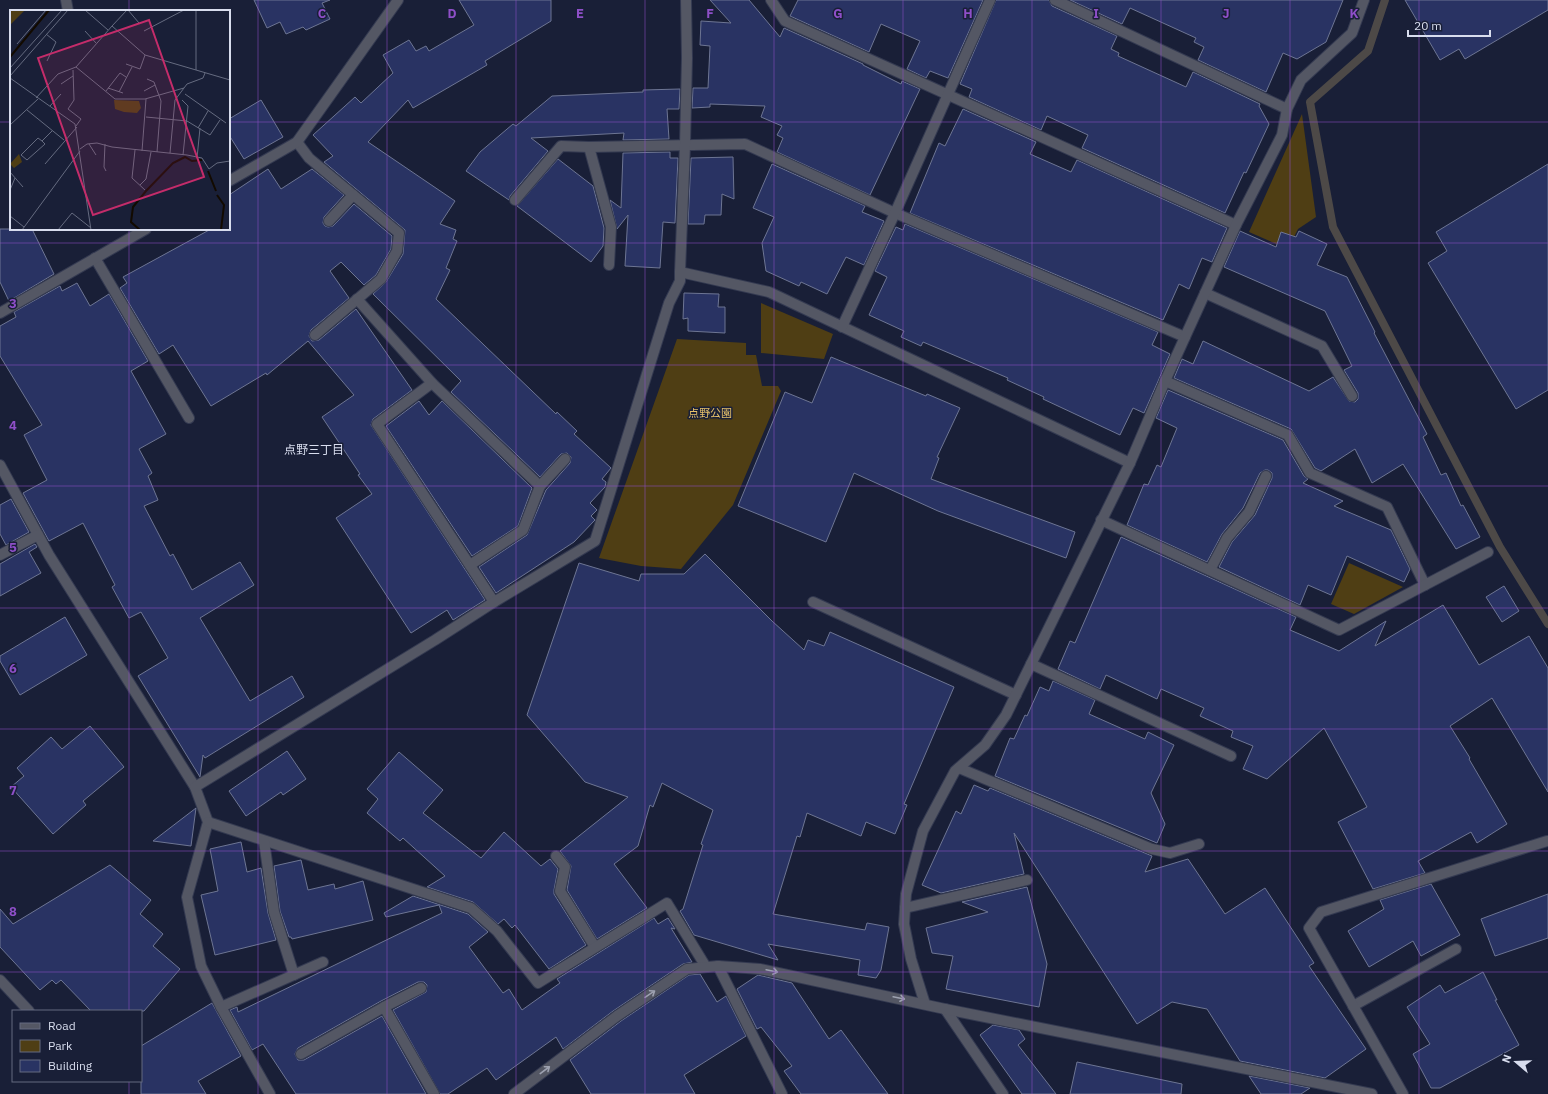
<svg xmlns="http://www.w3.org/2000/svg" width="1548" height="1094" viewBox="0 0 1548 1094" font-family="'IBM Plex Sans','Noto Sans JP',sans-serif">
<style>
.green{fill:#4f3e14}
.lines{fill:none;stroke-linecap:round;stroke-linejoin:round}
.stream{stroke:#4d4947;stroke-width:8}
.building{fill:#293363;stroke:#6d7593}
.service-casing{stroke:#343a51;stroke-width:12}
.minor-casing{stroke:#343a51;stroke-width:12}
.service{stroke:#545764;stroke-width:10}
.minor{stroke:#545764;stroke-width:10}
.oneway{stroke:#9da1b0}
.grid{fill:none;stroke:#8e4fc8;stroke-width:1;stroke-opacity:0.55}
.labels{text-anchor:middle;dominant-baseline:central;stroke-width:3;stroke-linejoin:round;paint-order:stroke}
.park-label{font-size:11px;fill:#e6c069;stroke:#191f37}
.neighbourhood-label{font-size:12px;fill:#d8ddee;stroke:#191f37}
.inset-river{fill:none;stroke:#120a00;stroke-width:2}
.inset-road{fill:none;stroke:#656b80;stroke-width:1}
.view{fill:#c42c6a;fill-opacity:0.15;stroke:#c42c6a;stroke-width:2}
.inset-edge{fill:none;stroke:#d8ddee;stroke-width:2}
.grid-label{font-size:13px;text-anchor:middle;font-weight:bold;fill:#8e4fc8;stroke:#191f37;stroke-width:3;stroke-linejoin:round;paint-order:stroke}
</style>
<rect width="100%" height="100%" fill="#191f37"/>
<!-- green -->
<g class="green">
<polygon points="1302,114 1316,217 1298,229 1288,249 1249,232"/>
<polygon points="761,303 833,334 824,359 761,353"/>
<polygon points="677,339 746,343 746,355 756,355 762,386 778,386 781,391 733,505 681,569 641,566 599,558"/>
<polygon points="1349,563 1403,587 1354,614 1331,604"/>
</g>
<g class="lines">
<!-- stream -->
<polyline class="stream" points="1385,0 1368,51 1310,102 1333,227 1500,547 1548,624"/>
</g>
<!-- building -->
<g class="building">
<polygon points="254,0 330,0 322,3 330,19 306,30 303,27 286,34 280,22 267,28"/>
<polygon points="459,0 551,0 551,21 485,61 487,65 413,108 408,100 368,142 455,201 440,224 456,230 453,239 457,241 446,268 450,270 436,299 556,414 557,412 577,431 574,434 611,468 602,479 606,482 605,487 590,503 597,510 591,516 595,520 594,521 574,542 496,593 479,567 527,535 546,490 570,463 571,457 567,453 561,454 540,477 451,392 461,381 373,294 386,282 403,254 405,230 324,162 333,156 313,135 355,97 361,103 393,73 383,55 409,40 416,51 426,46 429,51 474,25"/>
<polygon points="710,0 749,0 780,37 784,28 863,64 863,65 901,84 902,81 920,89 870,195 777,152 783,138 777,135 782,126 761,117 765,106 710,104 710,107 692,108 693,88 708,88 710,46 700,45 701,21 731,23"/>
<polygon points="798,0 983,0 948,78 930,71 926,78 907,69 920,41 881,24 869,52 790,16"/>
<polygon points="996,0 1049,0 1052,6 1117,36 1111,49 1119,53 1118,56 1186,87 1193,72 1260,104 1259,106 1269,124 1246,173 1244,172 1225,213 1082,148 1088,135 1047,116 1041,130 969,97 972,89 960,84"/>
<polygon points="1070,0 1343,0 1326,42 1297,59 1283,53 1266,92 1198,60 1204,47 1194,42 1196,38 1130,8 1122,24"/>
<polygon points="1405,0 1548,0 1548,10 1465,59 1459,49 1440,60"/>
<polygon points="680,89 679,109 667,109 669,139 623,140 624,133 531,138 548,151 510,196 509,200 466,171 480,152 513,124 516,126 552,96 643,92 643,90"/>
<polygon points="261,100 283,137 244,159 229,135 229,119"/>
<polygon points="963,109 1036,142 1030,154 1071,172 1077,160 1227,228 1212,262 1202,258 1189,289 1179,284 1163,320 910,213 939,143 945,146"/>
<polygon points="670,152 670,158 678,158 675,223 663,222 660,268 625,266 628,215 617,229 610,200 621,208 623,153"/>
<polygon points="733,157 734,199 722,194 721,215 705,215 704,224 688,224 691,158"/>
<polygon points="558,159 593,186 604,228 603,246 591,262 517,206"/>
<polygon points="772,164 865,206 862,212 884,221 864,265 846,257 827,294 801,282 799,286 766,271 762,243 774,217 753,208"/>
<polygon points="1548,164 1548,390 1516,409 1428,263 1447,251 1436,232"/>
<polygon points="268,169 281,189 312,169 344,195 324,217 323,223 325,226 328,227 333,226 354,204 392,236 391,249 376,275 364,285 341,262 330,271 349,298 311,330 309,336 312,341 319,340 356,309 412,390 373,419 371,425 485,600 453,620 447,610 411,633 336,518 372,494 358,475 360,474 322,417 354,395 308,341 267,375 266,373 211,406 173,345 159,354 120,288 127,283 123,277 211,229 229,229 229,195"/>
<polygon points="905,224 1158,332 1152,345 1170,354 1144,413 1133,408 1120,435 1043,399 1044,397 1007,380 1008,378 923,342 921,346 901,337 904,331 869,315 887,277 875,271 896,227 903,230"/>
<polygon points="0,229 32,229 54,274 9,301 0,282"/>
<polygon points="1240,231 1276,247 1281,232 1296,237 1299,231 1327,244 1317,265 1347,277 1375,332 1374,333 1427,434 1423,437 1441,475 1446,473 1461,506 1463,505 1480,537 1456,549 1403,464 1372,483 1355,449 1321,471 1315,468 1291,429 1174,378 1182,359 1193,364 1203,341 1309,391 1333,377 1349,401 1355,402 1358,399 1358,393 1344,370 1352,366 1325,311 1224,267"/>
<polygon points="77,283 90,306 109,294 148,361 131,371 166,434 139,449 152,473 148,476 158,500 144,506 170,556 173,554 192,590 240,562 254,585 200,618 250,701 292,676 304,697 205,758 203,755 200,777 138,676 168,658 141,612 129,618 112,587 115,585 83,523 49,541 23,493 47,480 24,435 42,425 0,356 0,326 16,317 14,312 60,286 62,291"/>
<polygon points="684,293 719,294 718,307 725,307 725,333 688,331 688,318 683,319"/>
<polygon points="831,357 926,396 927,394 960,408 937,457 939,458 931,479 1075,532 1066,558 938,511 854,473 826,542 738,506 785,392 812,403"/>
<polygon points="1168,390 1283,440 1304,476 1308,479 1303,483 1343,501 1334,506 1391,530 1410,569 1404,582 1347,556 1331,595 1308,585 1300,605 1219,567 1232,542 1255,515 1272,478 1272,473 1268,470 1265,470 1260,473 1243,508 1222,534 1207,562 1127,525 1144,484 1148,485 1157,465 1161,467 1177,428 1156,418"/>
<polygon points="419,401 429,415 442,401 532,488 518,526 472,556 386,426"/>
<polygon points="11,499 29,532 6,545 0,534 0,505"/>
<polygon points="1121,537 1296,617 1290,630 1339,651 1386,621 1375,646 1443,605 1479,665 1529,636 1548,668 1548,792 1492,698 1450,726 1470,758 1469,759 1507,824 1477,843 1471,832 1418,861 1425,873 1373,889 1338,822 1367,807 1324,728 1267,779 1243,769 1253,746 1231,737 1233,731 1200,716 1204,708 1161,689 1157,699 1106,675 1100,689 1058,669 1070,641 1075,643"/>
<polygon points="35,544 37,547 29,552 41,573 0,596 0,564"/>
<polygon points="705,554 772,621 804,650 808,640 824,646 830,632 954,687 904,804 907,805 895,834 866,822 861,836 807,813 800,837 797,836 773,914 865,930 867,923 889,927 881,970 876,978 858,975 860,960 768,944 778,960 694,935 680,911 683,909 703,845 701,844 713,810 662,783 653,807 650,805 638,846 614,864 647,908 597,939 567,890 571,866 560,851 628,797 585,782 527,715 579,563 639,581 641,574 684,574"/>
<polygon points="1504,586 1519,611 1502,622 1486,597"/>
<polygon points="65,617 87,655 20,695 0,661 0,656"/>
<polygon points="1053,681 1095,700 1089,714 1145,739 1148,732 1174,745 1151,793 1165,824 1157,843 995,776 1010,738 1014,739 1025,715 1027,716 1040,687 1049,691"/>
<polygon points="90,726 124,767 83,801 86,805 53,834 11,787 24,776 17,768 51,737 62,749"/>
<polygon points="287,751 306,779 283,795 281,792 246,816 229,791"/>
<polygon points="399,752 443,790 423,813 481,858 504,832 541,866 550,859 558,869 554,890 554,894 586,945 549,969 515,925 512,928 504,919 498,924 473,902 427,887 445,876 403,838 400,841 367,813 378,799 367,789"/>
<polygon points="974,785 988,791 990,788 1152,856 1145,872 1188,859 1225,914 1265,888 1314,963 1309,966 1366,1049 1325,1078 1240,1061 1207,1009 1172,1002 1137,1024 1014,833 1024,874 941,893 922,885 956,811 961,814"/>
<polygon points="196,808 191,846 153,841"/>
<polygon points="241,842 247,872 261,868 268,913 276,940 215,955 201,895 218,891 210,849"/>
<polygon points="301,860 308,890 334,884 335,889 363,881 373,920 292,939 291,937 289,937 280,911 274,866"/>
<polygon points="110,865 151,900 140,914 163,934 153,946 180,969 144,1011 91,1011 61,980 56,984 52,980 40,990 0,947 0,909 13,924"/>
<polygon points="1431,884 1460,935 1421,956 1413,941 1369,967 1348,931 1384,909 1380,900"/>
<polygon points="1027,887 1047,964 1039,1007 946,989 953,956 932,953 926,928 988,912 962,902"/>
<polygon points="1548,894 1548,938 1495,956 1481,919"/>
<polygon points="413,896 468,914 488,932 469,947 503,993 509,989 522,1010 560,983 557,979 654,918 658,924 668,918 675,929 671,928 692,962 683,964 613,1011 563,1049 556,1037 496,1080 487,1068 448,1094 440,1094 393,1010 426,992 427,985 424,982 418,982 381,1001 298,1048 295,1054 298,1060 304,1060 382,1016 426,1094 296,1094 263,1044 252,1050 230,1010 237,1007 238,1012 442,913 439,905 386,917 384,913"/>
<polygon points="1483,972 1497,1000 1495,1000 1519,1045 1440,1088 1431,1088 1413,1054 1430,1044 1407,1007 1440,985 1445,993"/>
<polygon points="700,974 717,1002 726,996 746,1036 684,1075 695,1094 591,1094 570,1060 621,1021 689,975"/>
<polygon points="758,975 792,983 829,1039 841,1030 888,1094 801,1094 784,1071 792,1066 761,1027 757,1029 737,989"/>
<polygon points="212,1003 241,1056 198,1081 206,1094 141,1094 141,1046"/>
<polygon points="993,1025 1019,1030 1025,1039 1018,1045 1056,1094 1022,1094 980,1035"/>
<polygon points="1077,1062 1182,1084 1181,1094 1070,1094"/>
<polygon points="1249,1076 1310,1088 1301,1094 1261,1094"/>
</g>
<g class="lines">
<!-- service casing -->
<g class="service-casing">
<g id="service">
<polyline points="95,258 189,418"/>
<polyline points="1205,293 1322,346 1352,396"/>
<polyline points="1210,570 1227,538 1249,512 1266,476"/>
<polyline points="813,602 1016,695"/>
<polyline points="1031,664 1231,756"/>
<polyline points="556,856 565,867 560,891 595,947"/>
<polyline points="1353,1006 1456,949"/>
<polyline points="301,1054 384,1007 421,988"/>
<polyline points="1403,1094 1309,928 1321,912 1547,841"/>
</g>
</g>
<!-- minor casing -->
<g class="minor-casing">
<g id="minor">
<polyline points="66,0 68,11"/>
<polyline points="771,0 785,21 1236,225"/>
<polyline points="1055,0 1287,109"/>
<polyline points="297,142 309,158 399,233 397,251 381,279 315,335"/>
<polyline points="589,147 611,227 609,265"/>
<polyline points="229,181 297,142 398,0"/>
<polyline points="515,200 561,146 589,147 745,144 895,213 1185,337"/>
<polyline points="329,221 353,195"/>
<polyline points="680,272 769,292 1130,463"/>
<polyline points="357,299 432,383 540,486"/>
<polyline points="0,313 146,229"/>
<polyline points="842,327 895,213 990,0"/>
<polyline points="1165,381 1288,435 1310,473 1387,507 1425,585"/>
<polyline points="432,383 377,424 494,602"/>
<polyline points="0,465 49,555 195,787 208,822 187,897 201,966 221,1007 270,1094"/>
<polyline points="1101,520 1339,630 1488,552"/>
<polyline points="0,555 38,535"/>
<polyline points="470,565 523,530 540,486 565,459"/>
<polyline points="959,768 1152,849 1170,853 1199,844"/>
<polyline points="195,787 435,640 494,602 595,541 669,303 680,281 680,272 685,145 687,58 686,0"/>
<polyline points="208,822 471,908 497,931 538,983 667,903 706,967"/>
<polyline points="264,841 274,912 294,975"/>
<polyline points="905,908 1027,880"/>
<polyline points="718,966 782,1094"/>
<polyline points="0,980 29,1011"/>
<polyline points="925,1004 911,959 904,924 906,894 923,831 955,771 985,745 1006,715 1130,463 1165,381 1236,225 1282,135 1287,109 1301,80 1352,33 1364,0"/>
<polyline points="221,1007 323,962"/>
<polyline points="384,1007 434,1094"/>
<polyline points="945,1009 1003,1094"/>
<polyline points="514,1094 617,1016 687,969 718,966 760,969 945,1009 1372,1094"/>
</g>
</g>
<!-- service -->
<use href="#service" class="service"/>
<!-- minor -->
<use href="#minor" class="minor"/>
</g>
<!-- one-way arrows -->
<defs><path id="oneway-shaft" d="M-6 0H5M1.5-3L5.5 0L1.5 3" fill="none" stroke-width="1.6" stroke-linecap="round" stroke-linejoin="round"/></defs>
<g class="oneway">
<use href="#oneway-shaft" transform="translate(772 971) rotate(12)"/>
<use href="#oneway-shaft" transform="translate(650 994) rotate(-34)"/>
<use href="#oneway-shaft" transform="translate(899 998) rotate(12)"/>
<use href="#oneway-shaft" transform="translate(545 1070) rotate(-37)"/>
</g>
<!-- grid -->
<path class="grid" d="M129 0V11M258 0V1094M387 0V1094M516 0V1094M645 0V1094M774 0V1094M903 0V1094M1032 0V1094M1161 0V1094M1290 0V1094M1419 0V1094M0 122H11M229 122H1548M129 229V1011M0 243H1548M0 365H1548M0 486H1548M0 608H1548M0 729H1548M0 851H1548M0 972H1548M129 1081V1094"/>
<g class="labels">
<!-- park labels -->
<g class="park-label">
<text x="710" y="413">点野公園</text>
</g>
<!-- neighbourhood labels -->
<g class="neighbourhood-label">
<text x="314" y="449">点野三丁目</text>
</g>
</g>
<!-- overview -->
<g transform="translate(10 10)">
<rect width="220" height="220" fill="#191f37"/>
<path d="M0 0H15L0 15ZM104 90 129 91 131 98 127 103 114 102 105 99ZM9 144 12 152 4 158 0 154Z" fill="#4f3e14"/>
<path class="inset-river" d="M0 47 39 0M198 161 206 181M207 185 214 195 211 220M130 220 121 212 123 197 136 181 163 153 175 147 182 151 192 150"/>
<path class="inset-road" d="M75 0 98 20M118 0 129 13M102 16 117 0M75 21 86 33M134 21 174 0M36 24 46 32 37 51M7 34 36 0M116 54 130 59 135 45M66 57 105 89H135L174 78M0 58 52 0M63 60 64 90 58 99 71 109 66 116M186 60V0M0 66 58 0M0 68 65 114 81 220M137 69 144 72 151 91 147 142M51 74 63 66M98 78 113 83M96 81 110 63 116 67M134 81 145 75M109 82 122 57M175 84 216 113M26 88 48 64 66 57 102 16 135 45 220 70M172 90 178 96 173 145M40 96 51 84M17 100 54 130M136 107 177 111 200 125 210 110M0 115 28 89M188 118 198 101M32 131 28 128 11 145 17 150 35 134 32 131 42 121M79 134 86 145M95 134 94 157 96 161M70 139 77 134 87 133 102 137 177 145 192 148 199 159 207 153 220 151M125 140 122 168 135 180M132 141 136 89M160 143 165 90 177 74 193 68 195 63M187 148 190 118M35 154 67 117M0 162 13 177M130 175 136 169 141 142M0 180 5 168M0 206 14 217M12 220 70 141M48 220 62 203 81 218"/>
<path class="view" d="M139 10 194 167 83 205 28 48Z"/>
<rect width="220" height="220" class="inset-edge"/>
</g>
<g class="grid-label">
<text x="322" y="18">C</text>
<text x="452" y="18">D</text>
<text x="580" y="18">E</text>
<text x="710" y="18">F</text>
<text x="838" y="18">G</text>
<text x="968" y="18">H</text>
<text x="1096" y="18">I</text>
<text x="1226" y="18">J</text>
<text x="1354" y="18">K</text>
<text x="13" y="308">3</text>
<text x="13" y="430">4</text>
<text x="13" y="552">5</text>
<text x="13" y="673">6</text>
<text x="13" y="795">7</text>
<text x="13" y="916">8</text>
</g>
<!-- legend -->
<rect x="12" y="1010" width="130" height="72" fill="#191f37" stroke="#656b80"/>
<rect x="20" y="1023" width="20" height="6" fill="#545764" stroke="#656b80"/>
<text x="48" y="1030" font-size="12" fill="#d8ddee">Road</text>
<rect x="20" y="1040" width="20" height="12" fill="#4f3e14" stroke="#656b80"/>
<text x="48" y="1050" font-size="12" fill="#d8ddee">Park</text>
<rect x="20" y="1060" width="20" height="12" fill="#293363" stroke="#656b80"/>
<text x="48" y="1070" font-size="12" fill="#d8ddee">Building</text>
<!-- north arrow -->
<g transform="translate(1516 1062) rotate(289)" stroke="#191f37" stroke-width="3" paint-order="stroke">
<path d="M0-3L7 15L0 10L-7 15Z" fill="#d8ddee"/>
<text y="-6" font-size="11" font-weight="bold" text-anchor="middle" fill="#d8ddee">N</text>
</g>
<!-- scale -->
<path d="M1408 30v6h82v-6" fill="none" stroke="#d8ddee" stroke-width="2"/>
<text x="1414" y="30" font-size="12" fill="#d8ddee" stroke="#191f37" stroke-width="3" paint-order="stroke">20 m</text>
</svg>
